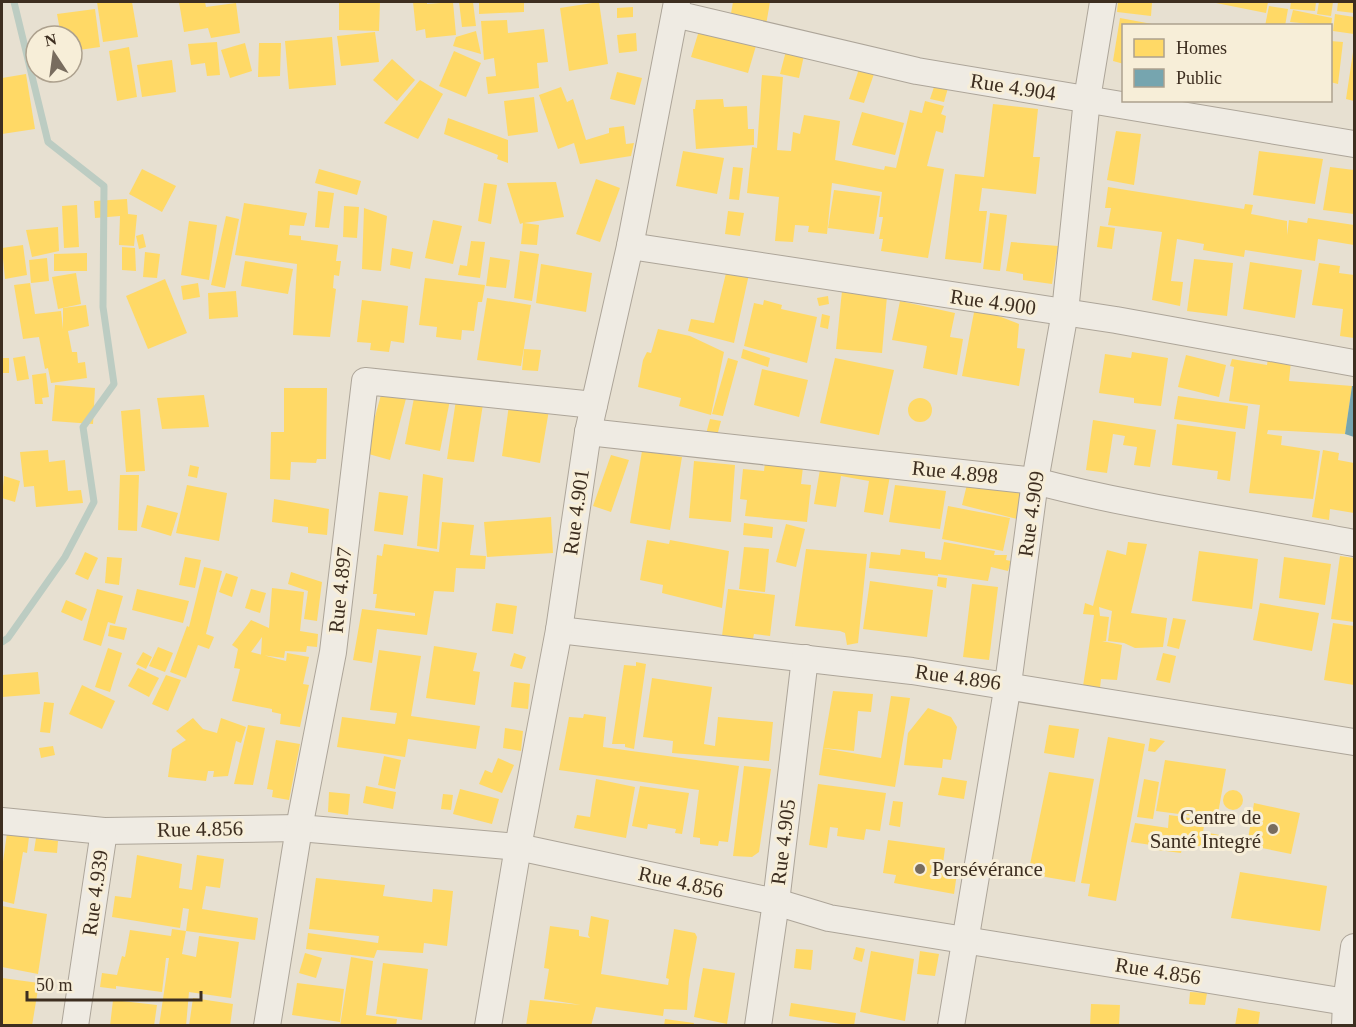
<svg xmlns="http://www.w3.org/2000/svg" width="1356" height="1027" viewBox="0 0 1356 1027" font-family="Georgia,serif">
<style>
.homes{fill:#ffd966}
.public{fill:#76a5af}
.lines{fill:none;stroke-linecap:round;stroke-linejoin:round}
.stream{stroke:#bcccc2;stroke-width:7}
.street-casing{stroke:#ada599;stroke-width:28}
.street{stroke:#efebe3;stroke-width:26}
.poi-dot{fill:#786c5e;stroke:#f7eed8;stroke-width:2}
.labels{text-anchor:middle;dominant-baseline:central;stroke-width:6;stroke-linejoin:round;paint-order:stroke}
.street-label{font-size:21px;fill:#3d2e20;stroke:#f7eed8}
.poi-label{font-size:21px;fill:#3d2e20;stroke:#f7eed8;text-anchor:end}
</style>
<rect width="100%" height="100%" fill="#e7e0d1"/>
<!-- homes -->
<g class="homes">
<polygon points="97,2 132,2 138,37 103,42"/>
<polygon points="179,2 205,2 206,7 236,3 240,33 211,38 208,28 184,32"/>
<polygon points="339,2 380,2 379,31 339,30"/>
<polygon points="413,2 427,2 427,4 453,2 456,35 426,38 425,29 416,31"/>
<polygon points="459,2 473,2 476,26 462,27"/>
<polygon points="479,2 524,2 524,12 479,14"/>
<polygon points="599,2 608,64 569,71 560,8"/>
<polygon points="733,2 770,2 766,25 730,19"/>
<polygon points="1118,2 1152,3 1151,16 1117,12"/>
<polygon points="1211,2 1268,2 1266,13"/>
<polygon points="1291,2 1316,2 1315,11 1290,9"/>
<polygon points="1319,2 1333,2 1331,16 1317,14"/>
<polygon points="1338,2 1354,2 1354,13 1337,11"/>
<polygon points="1269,6 1288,9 1285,26 1265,26"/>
<polygon points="633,7 633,17 617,18 617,8"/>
<polygon points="95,9 100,47 72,51 72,36 61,36 57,14"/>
<polygon points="1293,10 1332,18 1331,26 1290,22"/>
<polygon points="1335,14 1354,17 1354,34 1333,31"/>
<polygon points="1120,18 1152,24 1124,26 1124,64 1113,61"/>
<polygon points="507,20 508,33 544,29 548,62 537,63 539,88 488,94 486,77 496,76 494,58 484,60 481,21"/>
<polygon points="701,24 758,39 748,73 691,57"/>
<polygon points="476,31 481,54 453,46 456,37"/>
<polygon points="375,32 379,62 341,66 337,36"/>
<polygon points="636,33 637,51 619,53 617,35"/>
<polygon points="332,37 336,85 289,89 285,41"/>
<polygon points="1330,41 1343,42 1338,84 1330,82"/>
<polygon points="217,42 220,75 207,76 205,63 191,65 188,44"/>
<polygon points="245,43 252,71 230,78 221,50"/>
<polygon points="259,43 281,43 280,76 258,77"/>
<polygon points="129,47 137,97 117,101 109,51"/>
<polygon points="787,47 805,51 799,78 780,74"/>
<polygon points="454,51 481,63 466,97 439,86"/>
<polygon points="1353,52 1354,52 1354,101 1346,99"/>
<polygon points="392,59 415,80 397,101 373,80"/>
<polygon points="172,60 176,92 142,97 137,65"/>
<polygon points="861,63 876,68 864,103 849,99"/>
<polygon points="617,72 642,78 635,105 610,99"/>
<polygon points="26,74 35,129 2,134 2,78"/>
<polygon points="762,75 783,77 777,150 791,151 793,132 800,134 804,115 840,121 835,160 884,170 885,166 896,168 910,110 922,113 925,101 944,106 941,114 946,116 943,133 936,131 927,166 944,169 928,258 881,251 883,239 879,239 883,217 879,217 882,192 832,183 827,234 808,232 809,226 795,225 793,242 775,241 779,197 747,193 752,147 757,148"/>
<polygon points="420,80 443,94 418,139 384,123"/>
<polygon points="935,84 948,88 944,102 930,99"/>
<polygon points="561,87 567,102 573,99 586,140 609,133 609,128 624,126 626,144 634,143 631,156 580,164 574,143 558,149 539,95"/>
<polygon points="534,97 538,132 508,136 504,101"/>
<polygon points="723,99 724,107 747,106 748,129 754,129 754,145 696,149 693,109 695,109 696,100"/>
<polygon points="993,104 1038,109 1033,157 1040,157 1036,194 982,188 979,211 987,211 981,263 945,259 955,174 984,177"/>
<polygon points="862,112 904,123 895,155 852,145"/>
<polygon points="448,118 508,140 508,163 497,159 498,155 444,134"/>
<polygon points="1116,131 1141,134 1134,185 1107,180"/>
<polygon points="683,151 724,158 717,194 676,186"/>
<polygon points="1259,151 1323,159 1315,204 1253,195"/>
<polygon points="733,167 743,168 739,200 729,199"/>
<polygon points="1330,167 1354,170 1354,214 1323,210"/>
<polygon points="142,169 176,186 162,212 129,194"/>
<polygon points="319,169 361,181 357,195 315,183"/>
<polygon points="596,179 620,188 600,242 576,234"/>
<polygon points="556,182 564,217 524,223 539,225 537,245 521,244 523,223 520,224 507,183"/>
<polygon points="484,183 497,185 491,224 478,221"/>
<polygon points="1108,187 1244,209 1245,204 1253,205 1251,214 1287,221 1287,235 1289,220 1307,223 1308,218 1354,225 1354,245 1318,239 1315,261 1245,250 1244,257 1203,250 1204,244 1177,239 1171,281 1183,282 1180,306 1152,300 1162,232 1108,225 1111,208 1105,208"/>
<polygon points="834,190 880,196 874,234 828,228"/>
<polygon points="318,191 334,193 329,228 315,227"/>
<polygon points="127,199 128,214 137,215 134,246 119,245 120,216 95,218 94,201"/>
<polygon points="244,203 307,213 304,226 290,225 289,235 301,236 301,240 338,245 336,261 341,261 339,276 334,275 333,288 336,289 330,337 293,335 297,264 235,255"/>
<polygon points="77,205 79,247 64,248 62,206"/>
<polygon points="344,206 359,207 357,238 343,237"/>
<polygon points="364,208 387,216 381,271 362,269"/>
<polygon points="728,211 744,213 740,236 725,234"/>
<polygon points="990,213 1007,215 1000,271 983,269"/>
<polygon points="226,216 239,219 225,288 211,285"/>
<polygon points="433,220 462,226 453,264 425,258"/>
<polygon points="189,221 217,225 209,280 181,275"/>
<polygon points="1100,226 1115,228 1112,249 1097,247"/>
<polygon points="58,227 59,251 32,257 26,230"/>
<polygon points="143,234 146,247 139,249 136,236"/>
<polygon points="471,241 485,242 480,278 458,275 460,265 467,266"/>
<polygon points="1011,242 1058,246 1052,284 1023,280 1023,274 1006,271"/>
<polygon points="23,245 27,275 5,279 2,248"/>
<polygon points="122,247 135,248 136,271 122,270"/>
<polygon points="392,248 413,252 410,269 390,265"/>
<polygon points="520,251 539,254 532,301 514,298"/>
<polygon points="145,252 160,254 157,278 143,277"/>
<polygon points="87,253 87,271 54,271 54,254"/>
<polygon points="490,257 510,260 506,288 486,286"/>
<polygon points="47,258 49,281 31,283 29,260"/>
<polygon points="1194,259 1233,263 1227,316 1187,311"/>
<polygon points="245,261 293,269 288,294 241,286"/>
<polygon points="1250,262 1302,270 1295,318 1243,309"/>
<polygon points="1319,263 1340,266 1339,273 1354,275 1354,338 1340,336 1343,309 1312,305"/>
<polygon points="541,264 592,273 586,312 536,303"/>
<polygon points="727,269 749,274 734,343 688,331 691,319 714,323"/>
<polygon points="76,273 81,304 58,309 52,277"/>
<polygon points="425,278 485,285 482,302 478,302 474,331 462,330 461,340 436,337 437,327 419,325"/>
<polygon points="165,279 187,333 148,349 126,296"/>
<polygon points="30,283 35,314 61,311 63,329 63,308 86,305 89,326 68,331 72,352 77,352 78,363 85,362 87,378 51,383 48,368 45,369 39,337 23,339 14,285"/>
<polygon points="198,283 200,297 183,300 181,286"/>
<polygon points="236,291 238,317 209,319 208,293"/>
<polygon points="842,291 887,296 882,353 836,349"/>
<polygon points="828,296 829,304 819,306 817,298"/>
<polygon points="487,298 531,305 521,366 477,360"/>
<polygon points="362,300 408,306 404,343 391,341 389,352 370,350 371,343 357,342"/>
<polygon points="764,300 782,305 781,309 817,317 807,363 744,346 754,303 763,305"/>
<polygon points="900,301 955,313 950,337 963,339 957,375 923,368 927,346 892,340"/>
<polygon points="975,307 1019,324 1017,348 1025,349 1019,386 962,376"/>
<polygon points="822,314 830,316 828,329 820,327"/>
<polygon points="658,329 690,336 724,352 711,415 679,406 681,398 638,387 643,360 647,352 651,353"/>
<polygon points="524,349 541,350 538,371 522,370"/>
<polygon points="743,349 770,358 768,367 741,358"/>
<polygon points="1132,352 1168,358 1161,406 1134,403 1134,398 1099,393 1105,354 1131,358"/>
<polygon points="1186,355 1226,365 1219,397 1178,387"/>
<polygon points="25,356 29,379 17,381 13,358"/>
<rect x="2" y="358" width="7" height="15"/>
<polygon points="728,358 738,361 723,416 712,414"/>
<polygon points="835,358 894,370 879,435 820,423"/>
<polygon points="1268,358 1291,361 1289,381 1352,386 1345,434 1268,430 1267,434 1282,436 1281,445 1320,451 1313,499 1249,493 1260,405 1229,401 1234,367 1230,366 1232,359 1267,365"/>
<polygon points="762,369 808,380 799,417 754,405"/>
<polygon points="46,373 49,397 42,398 43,404 35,404 32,375"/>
<polygon points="384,384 408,391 390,460 365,453"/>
<polygon points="55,385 95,388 93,424 52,421"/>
<polygon points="284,388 327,388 326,459 317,459 316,463 291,462 290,480 270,479 271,432 284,432"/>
<polygon points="415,393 450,400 440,451 405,444"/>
<polygon points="204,395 209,427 162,429 157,398"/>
<polygon points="1178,396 1248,406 1245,429 1174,419"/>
<circle cx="920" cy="410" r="12"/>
<polygon points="456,400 483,404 474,462 447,459"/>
<polygon points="509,405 549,410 540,463 502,456"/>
<polygon points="140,409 145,471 126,472 121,411"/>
<polygon points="710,419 721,421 717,436 706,434"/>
<polygon points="1093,420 1156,430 1150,467 1134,465 1137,447 1123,445 1125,436 1113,434 1107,473 1086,470"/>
<polygon points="1177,424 1236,432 1230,481 1217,479 1218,471 1172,465"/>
<polygon points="48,450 49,462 65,460 68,491 81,490 83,503 36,507 34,486 24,487 20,452"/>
<polygon points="1323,450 1339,453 1338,460 1354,463 1354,513 1330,509 1329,520 1312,517"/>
<polygon points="642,451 682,457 670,530 630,523"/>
<polygon points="611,455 629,460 611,512 593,506"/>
<polygon points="822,458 891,470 883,515 864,512 869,481 841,476 836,507 814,504"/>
<polygon points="694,461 735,465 731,522 689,518"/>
<polygon points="765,462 803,467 801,484 811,485 807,522 745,516 747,500 740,499 743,469 764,471"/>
<polygon points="190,465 199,467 197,478 188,476"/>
<polygon points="423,474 443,478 437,549 417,546"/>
<polygon points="120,475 139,475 137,531 118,530"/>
<polygon points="4,476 20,481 15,502 2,498"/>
<polygon points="969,476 1024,490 1017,519 962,505"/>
<polygon points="187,485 227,493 219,541 176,533"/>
<polygon points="895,485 946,491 940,529 889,522"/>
<polygon points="379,492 408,496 403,535 374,531"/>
<polygon points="274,499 329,509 327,535 308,533 308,527 272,522"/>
<polygon points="147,505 178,513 171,536 141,527"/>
<polygon points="948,506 1010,518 1003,551 942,539"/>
<polygon points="551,517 553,553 487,557 484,522"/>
<polygon points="442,522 474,525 470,555 486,556 485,569 456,568 454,592 434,591 427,635 377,629 372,663 353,660 362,609 415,616 415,613 375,608 377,594 373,594 377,555 382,556 384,544 439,552"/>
<polygon points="744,523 773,527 772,538 743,535"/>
<polygon points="786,524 805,529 796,567 776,562"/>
<polygon points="647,540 669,544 670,540 729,551 722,608 662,593 663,585 640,580"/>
<polygon points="944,542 995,551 994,555 1007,555 1006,560 1011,561 1008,571 991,567 988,581 938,574 938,576 869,568 871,552 900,555 901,549 925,552 925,558 941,560"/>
<polygon points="1128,542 1147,544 1131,613 1167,618 1163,647 1135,648 1124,643 1108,641 1112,611 1099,607 1100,616 1109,617 1106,641 1102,641 1122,645 1117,680 1101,679 1100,688 1083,686 1094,615 1083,614 1085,603 1093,606 1107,550 1126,555"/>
<polygon points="744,547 769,549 765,592 739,589"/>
<polygon points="806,549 867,554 858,643 847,645 845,633 840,631 795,626"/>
<polygon points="1199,551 1258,559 1252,609 1192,601"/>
<polygon points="85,552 98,558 88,580 75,574"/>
<polygon points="1340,556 1354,558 1354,622 1331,619"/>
<polygon points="107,557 122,558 119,585 105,583"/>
<polygon points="185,557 201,560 195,588 179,585"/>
<polygon points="1284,557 1331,564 1325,605 1279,598"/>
<polygon points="204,567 222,571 206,634 214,637 209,649 198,645 186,678 170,672 187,626 189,627"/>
<polygon points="291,572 322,582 317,621 304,619 308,591 288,584"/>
<polygon points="226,573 238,577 232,597 219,592"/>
<polygon points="938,577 947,578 946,588 937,586"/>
<polygon points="870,581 933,590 927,637 863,629"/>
<polygon points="972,584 998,587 989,660 963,657"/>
<polygon points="272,588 304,592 300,631 318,634 317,647 307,646 306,652 285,651 284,658 261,655 262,637 251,652 286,661 287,653 309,657 303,684 309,685 300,727 280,724 281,714 272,712 272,709 232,701 240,669 234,668 238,649 232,645 251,620 269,628"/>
<polygon points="97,589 123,596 115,624 108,622 101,646 83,640"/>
<polygon points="137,589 189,601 183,623 132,610"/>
<polygon points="251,589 266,593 260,613 245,608"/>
<polygon points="728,589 775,595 770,636 754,634 753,639 722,636"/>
<polygon points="66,600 87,609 82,621 61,612"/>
<polygon points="496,603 517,606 513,634 492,631"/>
<polygon points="1260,603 1319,613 1312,651 1253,640"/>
<polygon points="1173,618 1186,620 1179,649 1167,646"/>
<polygon points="1333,623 1354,626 1354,685 1324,680"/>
<polygon points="110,625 127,628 124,640 108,636"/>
<polygon points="434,646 477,653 473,671 480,672 475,705 426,698"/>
<polygon points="158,647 173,653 165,672 149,666"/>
<polygon points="108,648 122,653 110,692 95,687"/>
<polygon points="379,650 421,656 411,716 480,726 476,749 408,739 405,757 337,747 342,717 395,724 397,713 370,710"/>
<polygon points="143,652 152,657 146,669 136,664"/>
<polygon points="514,653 526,657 522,669 510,666"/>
<polygon points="1163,653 1176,656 1170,683 1156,680"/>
<polygon points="636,662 646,664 634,749 625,747 625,744 612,744 624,665 636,666"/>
<polygon points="138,668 159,678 149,697 128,686"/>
<polygon points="38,672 40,694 2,697 2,675"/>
<polygon points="166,675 181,680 168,711 152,704"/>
<polygon points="652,678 712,687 704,744 715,746 718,717 773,722 769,761 672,753 673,741 643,737"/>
<polygon points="514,682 530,684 528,709 511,707"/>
<polygon points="82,685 115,701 102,729 69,714"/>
<polygon points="833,691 873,694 871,712 858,711 854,751 823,748"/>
<polygon points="891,696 910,698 895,787 819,775 823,748 881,758"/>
<polygon points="44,702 54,703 50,733 40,732"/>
<polygon points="928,708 951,717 957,727 951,760 943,759 942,768 904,765 908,733"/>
<polygon points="584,714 606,717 603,747 739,766 728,842 719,841 718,846 700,844 700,838 693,837 699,790 559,770 569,717 583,718"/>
<polygon points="193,718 203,729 217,733 221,718 246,727 241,743 236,741 228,776 213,777 214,771 208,771 206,781 168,777 172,749 186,740 176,731"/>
<polygon points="248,725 265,728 253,785 234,784"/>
<polygon points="1049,725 1079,729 1074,758 1044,753"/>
<polygon points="505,728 523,731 521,751 503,748"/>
<polygon points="1108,737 1145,744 1116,901 1088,896 1090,884 1081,883"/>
<polygon points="1150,738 1165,741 1155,752 1148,751"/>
<polygon points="276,740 300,744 289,800 272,797 273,790 267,789"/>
<polygon points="53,746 55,755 41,758 39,748"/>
<polygon points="384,756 401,760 395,789 378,785"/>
<polygon points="498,758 514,765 502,793 479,784 485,770 492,773"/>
<polygon points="1165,760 1226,769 1217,819 1156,811"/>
<polygon points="744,766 771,769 759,852 752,857 733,856"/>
<polygon points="1049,772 1094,779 1075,882 1028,874"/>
<polygon points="942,777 967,781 964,799 938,795"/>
<polygon points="596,779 635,787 626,838 574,828 577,815 590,817"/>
<polygon points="1144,779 1159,782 1153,819 1137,817"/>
<polygon points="818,784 886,793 880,831 866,829 864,840 837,836 838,828 830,827 827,848 809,845"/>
<polygon points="366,786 396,792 393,809 363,803"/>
<polygon points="640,786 689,793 682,834 675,833 676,829 648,824 647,829 632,826"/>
<polygon points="460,789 499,799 492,824 453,814"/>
<circle cx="1233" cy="800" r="10"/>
<polygon points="329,792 350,794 348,815 328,812"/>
<polygon points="443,794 453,795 451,810 441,809"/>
<polygon points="893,801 903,802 900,827 889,825"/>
<polygon points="1254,803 1300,813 1291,854 1247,845"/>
<polygon points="1169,815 1205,820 1203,832 1237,838 1234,851 1183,844 1181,853 1150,849 1151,845 1131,842 1135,823 1168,828"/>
<polygon points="7,833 29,837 27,853 23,852 14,904 2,901 2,869"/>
<polygon points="36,838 58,841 57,853 34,851"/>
<polygon points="888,840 945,848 943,864 958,866 954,894 894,883 896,875 883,873"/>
<polygon points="137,855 182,864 179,888 192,890 197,855 224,859 220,888 206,886 202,909 258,918 255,940 186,931 189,909 183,908 180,928 112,917 115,896 131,898"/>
<polygon points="1240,872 1327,886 1320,931 1231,918"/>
<polygon points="316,878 385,885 383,896 432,902 433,889 453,891 447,946 424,943 423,953 377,950 374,958 306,949 308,933 378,943 379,936 309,929"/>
<polygon points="2,906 47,914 38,974 2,967"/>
<polygon points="591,916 609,920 601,974 668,985 669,979 666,978 674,929 695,933 697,937 689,981 687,1010 664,1009 663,1016 596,1007 591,1026 526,1026 530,1000 581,1005 544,999 549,969 544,968 550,926 579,930 579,936 590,938 588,935"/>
<polygon points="172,929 186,931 182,954 196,957 199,936 239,942 231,998 189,992 186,1026 159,1026 169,958 166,958 162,992 116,986 116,989 100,987 102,973 117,975 122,956 125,957 130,930 171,936"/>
<polygon points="856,947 865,949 862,962 853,959"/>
<polygon points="796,949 813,950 811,970 794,968"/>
<polygon points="871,951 914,959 905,1021 860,1012"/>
<polygon points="920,951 939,954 935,976 917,974"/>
<polygon points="305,953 322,958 316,978 299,973"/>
<polygon points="351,957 373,961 366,1015 397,1019 396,1026 340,1026"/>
<polygon points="383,963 428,969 422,1020 376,1014"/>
<polygon points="703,968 735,973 727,1024 694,1017"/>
<polygon points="2,978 39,983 32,1026 2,1026"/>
<polygon points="297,983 344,989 340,1022 292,1015"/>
<polygon points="1190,992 1207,993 1205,1005 1189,1004"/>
<polygon points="193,998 233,1004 230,1026 189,1026"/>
<polygon points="113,1000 157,1005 154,1026 110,1026"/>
<polygon points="791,1003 856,1013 854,1026 789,1016"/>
<polygon points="1091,1004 1120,1005 1119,1026 1090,1026"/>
<polygon points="1238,1008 1260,1012 1258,1026 1235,1026"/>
<polygon points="665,1019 694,1023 693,1026 664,1026"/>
</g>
<!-- public -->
<polygon class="public" points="1352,386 1354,386 1354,437 1345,434"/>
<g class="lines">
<!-- stream -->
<polyline class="stream" points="2,642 8,638 65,557 94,502 83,427 114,384 103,307 104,186 48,142 14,2"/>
<!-- street casing -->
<g class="street-casing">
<g id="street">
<polyline points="675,14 917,71 1354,144"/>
<polyline points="630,246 1116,320 1354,363"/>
<path d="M588 432 1035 481C1140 509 1248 522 1354 543"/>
<polyline points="559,630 912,671 1354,742"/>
<polyline points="2,821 104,831 299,828 518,847 776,902 829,918 1346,1002 1354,1001"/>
<polyline points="75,1026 104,831"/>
<polyline points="267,1026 299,828 333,652 365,381 594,405"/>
<polyline points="488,1026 518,847 559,630 588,432 630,246 677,2"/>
<polyline points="758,1026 776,902 805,658"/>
<polyline points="951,1026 1008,684 1035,481 1065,312 1087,99 1103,2"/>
<polyline points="1345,1026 1346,1002 1354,947"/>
</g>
</g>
<!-- street -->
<use href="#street" class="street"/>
</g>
<!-- markers -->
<g class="poi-dot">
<circle cx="1273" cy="829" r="6"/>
<circle cx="920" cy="869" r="6"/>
</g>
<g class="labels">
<!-- street labels -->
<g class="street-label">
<text transform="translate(1013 87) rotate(9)">Rue 4.904</text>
<text transform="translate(993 302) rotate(8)">Rue 4.900</text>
<text transform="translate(955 472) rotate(6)">Rue 4.898</text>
<text transform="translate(576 512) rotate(-82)">Rue 4.901</text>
<text transform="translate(1031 514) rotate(-82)">Rue 4.909</text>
<text transform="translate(340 590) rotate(-84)">Rue 4.897</text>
<text transform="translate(958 677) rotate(8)">Rue 4.896</text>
<text transform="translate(200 829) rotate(-1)">Rue 4.856</text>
<text transform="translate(783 842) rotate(-83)">Rue 4.905</text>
<text transform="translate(681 882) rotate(12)">Rue 4.856</text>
<text transform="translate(95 893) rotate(-82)">Rue 4.939</text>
<text transform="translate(1158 971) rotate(9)">Rue 4.856</text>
</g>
<!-- poi labels -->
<g class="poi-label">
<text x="1261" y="817">Centre de<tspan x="1261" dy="24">Santé Integré</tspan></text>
<text x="932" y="869" text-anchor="start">Persévérance</text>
</g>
</g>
<!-- border -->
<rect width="1356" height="1027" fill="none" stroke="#3d2e20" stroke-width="6"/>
<!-- legend -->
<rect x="1122" y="24" width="210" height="78" fill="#f7eed8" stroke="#ada18e" stroke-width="1.5"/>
<rect x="1134" y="39" width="30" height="18" fill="#ffd966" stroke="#ada18e" stroke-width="1.5"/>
<text x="1176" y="54" font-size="18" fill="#3d2e20">Homes</text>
<rect x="1134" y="69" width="30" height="18" fill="#76a5af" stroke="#ada18e" stroke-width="1.5"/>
<text x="1176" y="84" font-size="18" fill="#3d2e20">Public</text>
<!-- north arrow -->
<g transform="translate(54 54) rotate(347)"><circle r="28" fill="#f7eed8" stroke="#ada18e" stroke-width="1.5"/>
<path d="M0-4.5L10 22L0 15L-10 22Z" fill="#786c5e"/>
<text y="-9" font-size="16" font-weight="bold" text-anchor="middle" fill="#3d2e20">N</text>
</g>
<!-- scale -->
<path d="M27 991v9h174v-9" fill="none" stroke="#3d2e20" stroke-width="3"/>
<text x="36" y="991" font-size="18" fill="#3d2e20" stroke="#f7eed8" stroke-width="4.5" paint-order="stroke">50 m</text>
</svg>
